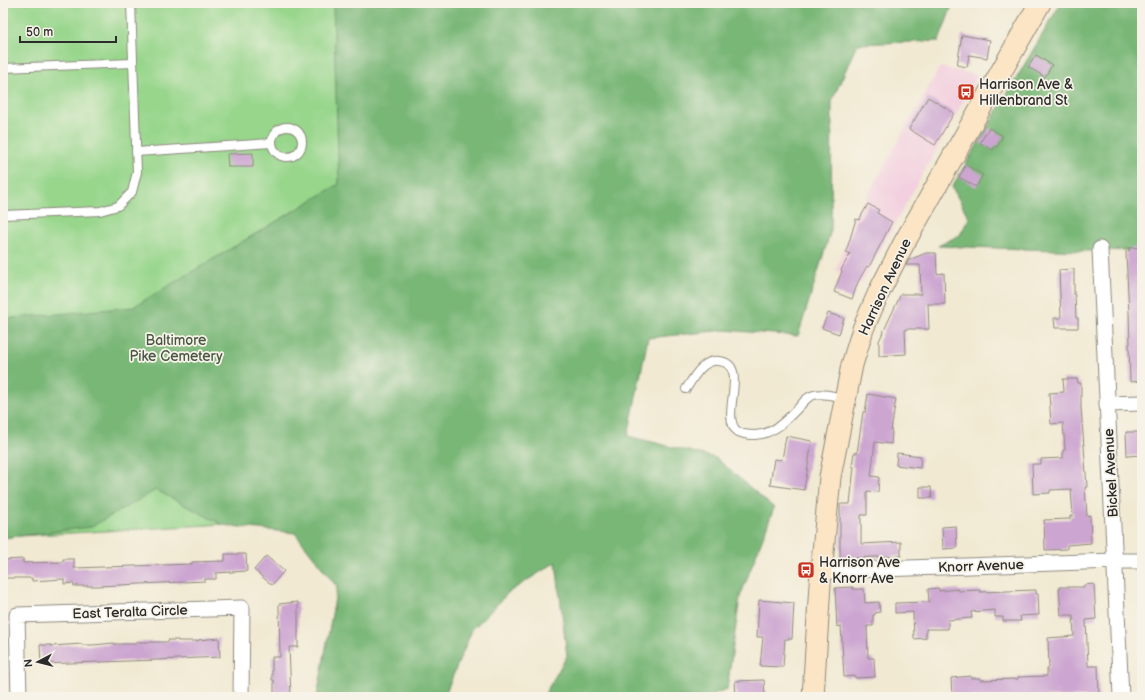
<svg xmlns="http://www.w3.org/2000/svg" width="1145" height="700" viewBox="0 0 1145 700" font-family="'Balsamiq Sans',sans-serif">
<style>
.built{fill:#f3cfdf}
.green{fill:#97d68b;stroke:#61805b}
.forest{fill:#79b777;stroke:#527151}
.building{fill:#cca5d1}
.lines{fill:none;stroke-linecap:round;stroke-linejoin:round}
.service-casing{stroke:#8e8a7e;stroke-width:10}
.minor-casing{stroke:#8e8a7e;stroke-width:17}
.secondary-casing{stroke:#8e8a7e;stroke-width:23}
.service{stroke:#fff;stroke-width:8}
.minor{stroke:#fff;stroke-width:15}
.secondary{stroke:#fce5c4;stroke-width:21}
.labels{text-anchor:middle;dominant-baseline:central;stroke-width:3.5;stroke-linejoin:round;paint-order:stroke}
.poi-label{font-size:14px;fill:#2b2b2b;stroke:#f7f3e8;text-anchor:start}
.street-label{font-size:14px;fill:#2b2b2b;stroke:#f7f3e8}
.park-label{font-size:14px;fill:#465643;stroke:#f7f3e8}
</style>
<rect width="100%" height="100%" fill="#f7f3e8"/>
<filter id="ink" filterUnits="userSpaceOnUse"><feTurbulence type="fractalNoise" baseFrequency=".025" numOctaves="2"/><feDisplacementMap in="SourceGraphic" scale="8" xChannelSelector="R" yChannelSelector="G"/><feConvolveMatrix kernelMatrix="1 2 1 2 8 2 1 2 1" color-interpolation-filters="sRGB"/></filter>
<filter id="wash" filterUnits="userSpaceOnUse"><feTurbulence type="fractalNoise" baseFrequency=".012" numOctaves="4" result="noise"/><feDisplacementMap in="SourceGraphic" scale="16" xChannelSelector="R" yChannelSelector="G"/><feGaussianBlur stdDeviation="0.9" result="paint"/><feColorMatrix in="noise" values="0 0 0 0 0 0 0 0 0 0 0 0 0 0 0 0 0 1.4 0 .05"/><feComposite in="paint" operator="in"/></filter>
<g filter="url(#wash)">
<rect width="100%" height="100%" fill="#f1e9d2"/>
<!-- built -->
<polygon class="built" points="940,67 978,75 861,284 836,270 855,218"/>
<!-- green -->
<polygon class="green" points="3,3 333,3 340,184 361,516 3,537"/>
<!-- forest -->
<g class="forest">
<polygon points="333,3 953,3 939,41 857,44 832,101 831,230 798,336 724,330 648,338 628,436 716,458 774,508 740,597 727,689 707,697 543,697 567,656 556,562 509,592 472,630 444,697 317,697 337,587 295,533 223,525 156,490 91,527 3,538 3,319 133,307 339,184"/>
<polygon points="1061,3 1142,3 1142,250 1084,251 938,246 960,235 969,218 952,187"/>
</g>
<g id="blocks">
<!-- building -->
<g class="building">
<polygon points="962,35 990,40 987,58 969,55 967,67 957,65"/>
<polygon points="1036,55 1052,65 1045,77 1028,67"/>
<polygon points="928,97 954,113 935,145 909,129"/>
<polygon points="989,128 1003,136 997,147 995,146 993,150 980,143"/>
<polygon points="253,153 253,167 228,167 227,154"/>
<polygon points="966,165 983,175 976,187 959,177"/>
<polygon points="868,204 879,210 877,213 892,222 869,267 867,266 858,282 852,299 834,292 842,271 841,270 850,254 846,252 856,219 859,220"/>
<polygon points="1142,247 1142,381 1130,382 1129,344 1130,344 1129,314 1126,252 1129,251 1129,248"/>
<polygon points="926,253 936,253 937,274 944,273 945,304 928,304 929,329 905,329 906,354 879,356 879,341 901,294 921,294 920,265 906,265 909,260"/>
<polygon points="1074,269 1074,295 1075,295 1076,318 1078,318 1078,328 1055,328 1054,318 1061,318 1059,270"/>
<polygon points="828,313 844,318 839,334 822,328"/>
<polygon points="1063,379 1077,379 1078,383 1081,383 1081,407 1087,487 1085,487 1087,516 1090,515 1091,543 1067,545 1067,549 1045,550 1044,520 1070,519 1070,516 1073,516 1071,489 1050,490 1050,493 1033,494 1032,464 1041,464 1041,459 1063,458 1063,450 1065,450 1063,423 1051,424 1049,393 1064,392"/>
<polygon points="868,394 896,399 891,431 892,432 891,444 875,442 871,476 879,477 878,492 867,491 867,515 861,515 861,544 901,542 901,556 851,558 851,559 840,560 840,504 850,504 854,467 852,466 854,453 857,453 863,412 865,412"/>
<polygon points="1126,432 1142,432 1142,455 1127,456"/>
<polygon points="786,436 812,441 804,490 770,485 774,459 782,460"/>
<polygon points="897,453 921,456 920,468 896,465"/>
<polygon points="920,487 931,487 932,498 920,498"/>
<polygon points="956,526 957,548 943,549 942,527"/>
<polygon points="225,554 246,554 247,571 216,573 216,579 205,579 205,581 97,586 74,586 73,583 64,584 64,579 32,581 32,578 3,578 3,560 23,559 23,563 63,562 63,559 74,559 74,568 192,564 192,562 225,561"/>
<polygon points="266,556 284,571 272,585 254,570"/>
<polygon points="1094,584 1096,619 1086,620 1088,666 1098,666 1099,697 952,697 951,678 971,676 971,678 980,678 980,680 1018,679 1018,677 1047,676 1047,668 1049,668 1048,638 1074,636 1073,615 1061,615 1059,587 1084,587 1084,585"/>
<polygon points="853,587 853,589 864,589 865,603 879,602 880,612 875,613 875,615 873,615 873,626 867,626 868,658 874,658 875,677 855,678 855,676 844,677 841,626 837,627 835,588"/>
<polygon points="939,588 939,591 958,589 959,591 980,590 980,592 1036,590 1036,594 1038,594 1039,615 1020,616 1021,621 1003,621 1003,617 995,617 995,610 971,612 972,618 948,620 948,629 926,629 926,638 914,639 913,612 895,613 895,603 929,602 928,589"/>
<polygon points="759,600 794,603 792,639 785,639 783,667 760,666 763,637 757,637"/>
<polygon points="298,602 298,647 289,647 291,697 274,697 274,680 272,680 272,657 280,657 279,604"/>
<polygon points="219,638 220,657 158,660 41,664 40,645 51,645 51,646 82,644 82,645 93,645 114,643 114,644 136,644 136,642 168,642 168,640 178,640 178,641 198,641 198,640"/>
<polygon points="764,680 765,697 736,697 735,681"/>
</g>
</g>
</g>
<g filter="url(#ink)">
<use href="#blocks" fill-opacity="0" stroke="#8e8a7e" stroke-width="1"/>
<g class="lines">
<!-- service casing -->
<g class="service-casing">
<g id="service">
<polyline points="3,68 133,63"/>
<circle cx="287" cy="142" r="15"/>
<polyline points="136,152 271,143"/>
<polyline points="3,215 100,211 118,206 132,192 137,172 131,3"/>
<path d="M686 389C694 377 703 359 719 361 751 364 719 416 737 431 741 434 750 435 755 435 775 434 787 419 800 406 804 401 808 396 814 395 824 392 835 397 845 398"/>
</g>
</g>
<!-- minor casing -->
<g class="minor-casing">
<g id="minor">
<polyline points="1100,249 1121,697"/>
<polyline points="1107,404 1142,403"/>
<polyline points="821,571 1115,561 1142,561"/>
<polyline points="19,697 17,615 242,608 241,697"/>
</g>
</g>
<!-- secondary casing -->
<g class="secondary-casing">
<polyline id="secondary" points="813,697 820,584 830,477 852,365 863,329 879,292 903,245 1040,3"/>
</g>
<!-- service -->
<use href="#service" class="service"/>
<!-- minor -->
<use href="#minor" class="minor"/>
<!-- secondary -->
<use href="#secondary" class="secondary"/>
</g>
</g>
<!-- icons -->
<defs>
<g id="bus-square" transform="scale(0.9)"><rect x="-9" y="-9" width="18" height="18" rx="4" fill="#c8321e" stroke="#f7f3e8"/><path d="M-5-6H5V4H4V6H2V4H-2V6H-4V4H-5ZM-3.5-4V0h7V-4ZM-3.5 1.2v1.5H-2V1.2ZM2 1.2v1.5H3.5V1.2Z" fill="#fff"/></g>
</defs>
<g fill-rule="evenodd">
<use href="#bus-square" x="966" y="92"/>
<use href="#bus-square" x="806" y="570"/>
</g>
<g class="labels">
<!-- poi labels -->
<g class="poi-label">
<text x="979" y="84">Harrison Ave &amp;<tspan x="979" dy="16">Hillenbrand St</tspan></text>
<text x="819" y="562">Harrison Ave<tspan x="819" dy="16">&amp; Knorr Ave</tspan></text>
</g>
<!-- street labels -->
<g class="street-label">
<text transform="translate(885 287) rotate(-65)">Harrison Avenue</text>
<text transform="translate(1111 473) rotate(-93)">Bickel Avenue</text>
<text transform="translate(981 566) rotate(-2)">Knorr Avenue</text>
<text transform="translate(130 612) rotate(-2)">East Teralta Circle</text>
</g>
<!-- park labels -->
<g class="park-label">
<text x="176" y="340">Baltimore<tspan x="176" dy="16">Pike Cemetery</tspan></text>
</g>
</g>
<!-- margin -->
<rect width="1145" height="700" fill="none" stroke="#f7f3e8" stroke-width="16"/>
<!-- north arrow -->
<g transform="translate(38 662) rotate(263)" stroke="#f7f3e8" stroke-width="3" paint-order="stroke">
<path d="M0-3L7 15L0 10L-7 15Z" fill="#2b2b2b"/>
<text y="-6" font-size="11" font-weight="bold" text-anchor="middle" fill="#2b2b2b">N</text>
</g>
<!-- scale -->
<path d="M20 36v6h96v-6" fill="none" stroke="#2b2b2b" stroke-width="2"/>
<text x="26" y="36" font-size="12" fill="#2b2b2b" stroke="#f7f3e8" stroke-width="3" paint-order="stroke">50 m</text>
</svg>
